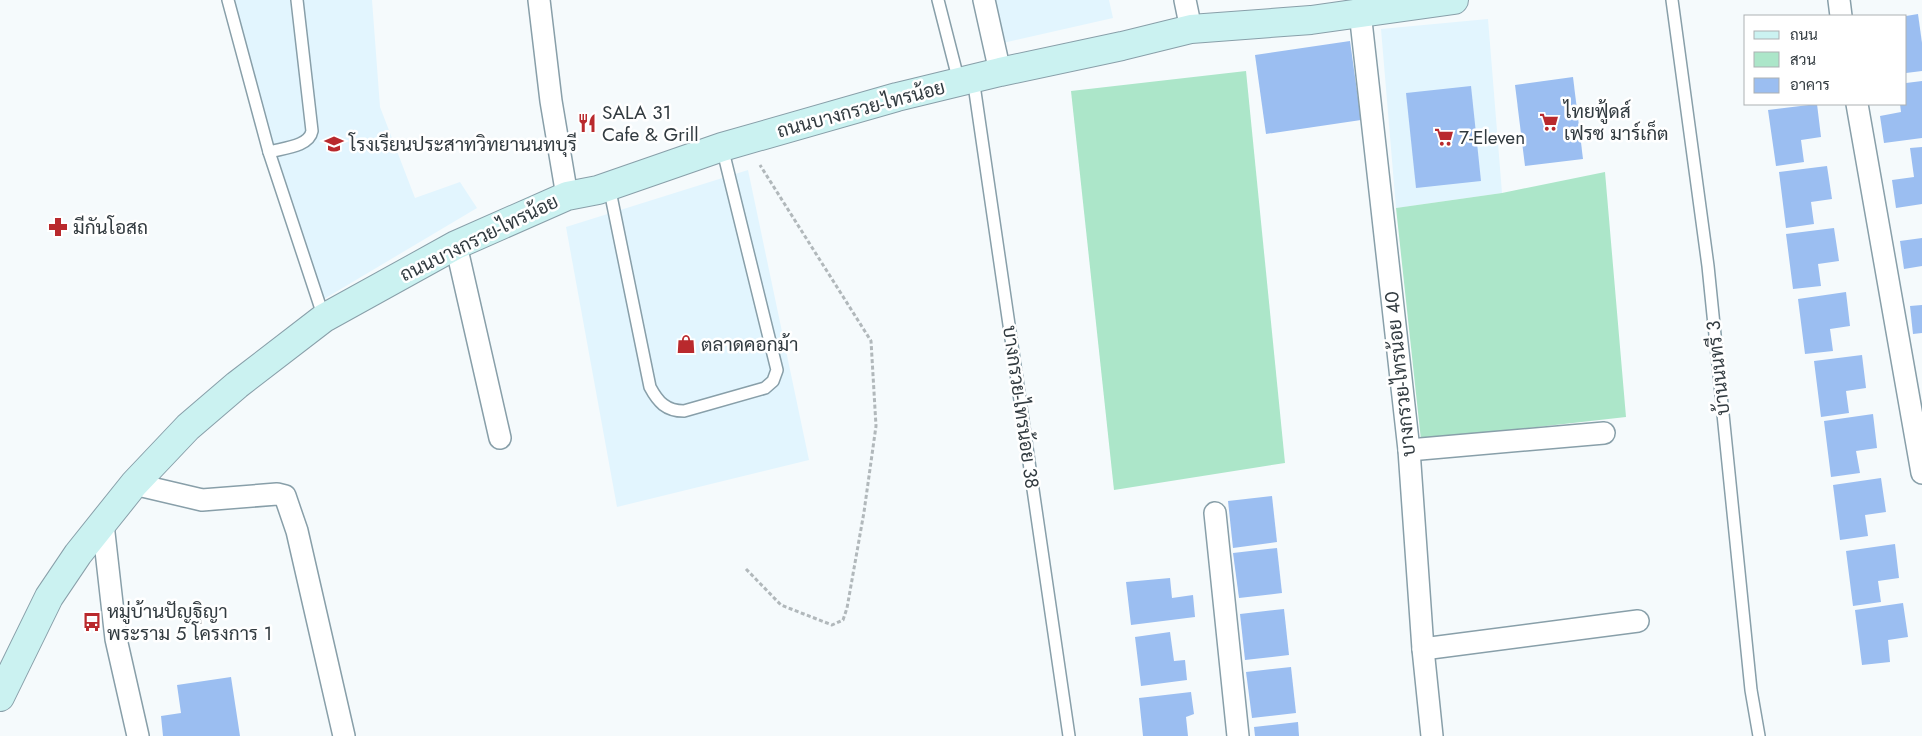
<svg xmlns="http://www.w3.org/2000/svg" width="1922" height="736" viewBox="0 0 1922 736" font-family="Jost,Sarabun,sans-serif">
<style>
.built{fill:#e2f5fe}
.green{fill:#ace6c9}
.building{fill:#9bbef1}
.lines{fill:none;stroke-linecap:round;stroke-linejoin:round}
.lane-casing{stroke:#889fa9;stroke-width:14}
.street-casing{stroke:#889fa9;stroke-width:24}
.secondary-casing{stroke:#889fa9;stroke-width:30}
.path{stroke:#b1b8bb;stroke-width:3;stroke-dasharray:4 2.5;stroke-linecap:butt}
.lane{stroke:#fff;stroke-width:11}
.street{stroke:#fff;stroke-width:21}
.secondary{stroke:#cbf2f1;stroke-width:28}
.labels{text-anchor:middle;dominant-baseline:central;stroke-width:5;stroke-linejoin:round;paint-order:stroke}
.street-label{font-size:19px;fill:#323b40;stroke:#fff}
.poi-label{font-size:19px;fill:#323b40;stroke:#fff;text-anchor:start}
</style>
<rect width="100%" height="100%" fill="#f5fafc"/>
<!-- built -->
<g class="built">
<polygon points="233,0 372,0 380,107 415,198 460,182 477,208 324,299 287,196"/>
<polygon points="993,0 1109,0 1113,18 1003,43"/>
<polygon points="1488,19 1502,193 1396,208 1381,29"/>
<polygon points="748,170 809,460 617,507 566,227"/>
</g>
<!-- green -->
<g class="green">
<polygon points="1246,71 1285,463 1114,490 1071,91"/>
<polygon points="1605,172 1626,417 1421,440 1396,208 1502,193"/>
</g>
<!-- building -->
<g class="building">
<polygon points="1918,14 1922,43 1922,71 1906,73 1906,16"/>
<polygon points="1350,41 1361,120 1266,134 1255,55"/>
<polygon points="1573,77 1583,159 1525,166 1515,85"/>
<polygon points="1922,81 1922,138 1884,143 1880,116 1901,112 1900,104 1906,104 1906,83"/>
<polygon points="1471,86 1481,181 1416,188 1406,93"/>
<polygon points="1817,104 1821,137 1801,140 1804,162 1776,166 1768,110"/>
<polygon points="1922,147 1922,204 1896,208 1892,180 1914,177 1910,148"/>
<polygon points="1827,166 1832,199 1811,202 1814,224 1786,228 1779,172"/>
<polygon points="1834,228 1839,261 1818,264 1821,286 1793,289 1786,234"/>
<polygon points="1922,238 1922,266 1904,269 1900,241"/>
<polygon points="1846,292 1850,326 1830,329 1833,351 1805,354 1798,299"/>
<polygon points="1922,305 1922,333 1913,334 1910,306"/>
<polygon points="1862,355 1866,388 1846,391 1849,413 1821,417 1814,361"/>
<polygon points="1873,414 1877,448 1856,451 1860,473 1831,477 1824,421"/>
<polygon points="1881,478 1886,512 1865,515 1868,536 1840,540 1833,485"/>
<polygon points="1272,496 1277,542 1233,548 1228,501"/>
<polygon points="1895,544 1899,578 1878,581 1881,602 1853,606 1846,551"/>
<polygon points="1277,548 1282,593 1239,598 1233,553"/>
<polygon points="1170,578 1172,598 1193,595 1195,617 1131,625 1126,582"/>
<polygon points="1903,603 1908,637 1888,640 1890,662 1862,665 1855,610"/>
<polygon points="1284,609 1289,655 1245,660 1240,614"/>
<polygon points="1170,632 1174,661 1185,660 1187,680 1141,686 1135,637"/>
<polygon points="1291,667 1296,713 1252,718 1246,672"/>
<polygon points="231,677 240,736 163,736 161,716 181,713 177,685"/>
<polygon points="1191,692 1194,714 1186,717 1188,736 1143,736 1139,698"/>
<polygon points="1298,722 1299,736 1255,736 1254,727"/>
</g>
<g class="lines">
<!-- lane casing -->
<g class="lane-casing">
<g id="lane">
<polyline points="228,0 269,152 324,318"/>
<polyline points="938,0 959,82"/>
<polyline points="1672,0 1708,266 1751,690 1759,736"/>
<polyline points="973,78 1069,736"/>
<path d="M269 152C282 148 309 147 312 131L297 0"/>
<path d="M609 186 650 387C658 402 666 411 684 411L765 388 773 381 777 370 722 147"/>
</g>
</g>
<!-- street casing -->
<g class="street-casing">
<g id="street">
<polyline points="539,0 551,101 567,196"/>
<polyline points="984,0 1000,72"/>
<polyline points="1185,0 1191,29"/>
<polyline points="1839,0 1841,16"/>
<polyline points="1360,12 1409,450 1423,649 1432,736"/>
<polyline points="1857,104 1922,473"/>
<polyline points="456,245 500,438"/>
<polyline points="1409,450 1604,433"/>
<polyline points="134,484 202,500 277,494 285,496 297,531 344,736"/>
<polyline points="1215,513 1238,736"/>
<polyline points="103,524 116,639 138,736"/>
<polyline points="1423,649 1638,621"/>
</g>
</g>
<!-- secondary casing -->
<g class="secondary-casing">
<polyline id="secondary" points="0,697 49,597 78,554 134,484 188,427 237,385 324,318 456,245 567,196 598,190 722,147 897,97 1000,72 1122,46 1191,29 1311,20 1454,0"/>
</g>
<!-- path -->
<polyline class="path" points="746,569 781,605 832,625 843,620 847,608 864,512 876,426 871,341 760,165"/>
<!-- lane -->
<use href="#lane" class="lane"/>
<!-- street -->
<use href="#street" class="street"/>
<!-- secondary -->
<use href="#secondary" class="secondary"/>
</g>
<!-- icons -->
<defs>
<g id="supermarket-bare" transform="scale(1.5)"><path d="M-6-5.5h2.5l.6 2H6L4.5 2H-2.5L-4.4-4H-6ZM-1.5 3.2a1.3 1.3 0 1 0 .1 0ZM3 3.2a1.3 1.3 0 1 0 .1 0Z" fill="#b9292d" stroke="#fff" stroke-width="2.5" paint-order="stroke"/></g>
<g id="restaurant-bare" transform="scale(1.5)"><path d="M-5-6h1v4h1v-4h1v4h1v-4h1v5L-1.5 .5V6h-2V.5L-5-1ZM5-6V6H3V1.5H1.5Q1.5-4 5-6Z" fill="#b9292d" stroke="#fff" stroke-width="2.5" paint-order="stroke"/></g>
<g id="school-bare" transform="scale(1.5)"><path d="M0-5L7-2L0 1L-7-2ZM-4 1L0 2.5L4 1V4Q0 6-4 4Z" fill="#b9292d" stroke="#fff" stroke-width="2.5" paint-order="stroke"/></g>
<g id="pharmacy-bare" transform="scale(1.5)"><path d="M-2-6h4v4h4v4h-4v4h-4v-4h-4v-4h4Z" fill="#b9292d" stroke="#fff" stroke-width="2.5" paint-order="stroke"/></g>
<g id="shop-bare" transform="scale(1.5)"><path d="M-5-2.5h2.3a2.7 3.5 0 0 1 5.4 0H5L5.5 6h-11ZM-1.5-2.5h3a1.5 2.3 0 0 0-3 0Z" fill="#b9292d" stroke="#fff" stroke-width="2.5" paint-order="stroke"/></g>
<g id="bus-bare" transform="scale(1.5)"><path d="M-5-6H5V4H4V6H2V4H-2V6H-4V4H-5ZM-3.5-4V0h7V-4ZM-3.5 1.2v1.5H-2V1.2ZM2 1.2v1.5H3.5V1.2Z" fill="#b9292d" stroke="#fff" stroke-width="2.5" paint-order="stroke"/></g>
</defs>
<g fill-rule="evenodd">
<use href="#supermarket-bare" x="1549" y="122"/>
<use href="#restaurant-bare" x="587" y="123"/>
<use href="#supermarket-bare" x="1444" y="137"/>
<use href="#school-bare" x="334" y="144"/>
<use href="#pharmacy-bare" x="58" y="227"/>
<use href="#shop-bare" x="686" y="344"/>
<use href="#bus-bare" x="92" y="622"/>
</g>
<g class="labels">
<!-- street labels -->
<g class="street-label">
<text transform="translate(861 109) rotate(-15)">ถนนบางกรวย-ไทรน้อย</text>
<text transform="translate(479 238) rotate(-26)">ถนนบางกรวย-ไทรน้อย</text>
<text transform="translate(1718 368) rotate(-96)">บ้านนนทรี 3</text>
<text transform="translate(1400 374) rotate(-96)">บางกรวย-ไทรน้อย 40</text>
<text transform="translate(1021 407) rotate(82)">บางกรวย-ไทรน้อย 38</text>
</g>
<!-- poi labels -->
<g class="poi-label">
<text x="1564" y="111">ไทยฟู้ดส์<tspan x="1564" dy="22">เฟรซ มาร์เก็ต</tspan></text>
<text x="602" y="112">SALA 31<tspan x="602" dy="22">Cafe &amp; Grill</tspan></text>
<text x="1459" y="137">7-Eleven</text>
<text x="349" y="144">โรงเรียนประสาทวิทยานนทบุรี</text>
<text x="73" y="227">มีกันโอสถ</text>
<text x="701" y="344">ตลาดคอกม้า</text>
<text x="107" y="611">หมู่บ้านปัญฐิญา<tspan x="107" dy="22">พระราม 5 โครงการ 1</tspan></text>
</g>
</g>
<!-- legend -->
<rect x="1744" y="15" width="162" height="90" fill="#ffffff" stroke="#adb1b3"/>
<rect x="1754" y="31" width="25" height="8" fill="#cbf2f1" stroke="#adb1b3"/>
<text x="1790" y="40" font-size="15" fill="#323b40">ถนน</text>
<rect x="1754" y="52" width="25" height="15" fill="#ace6c9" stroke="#adb1b3"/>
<text x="1790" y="65" font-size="15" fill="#323b40">สวน</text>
<rect x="1754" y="78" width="25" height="15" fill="#9bbef1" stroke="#adb1b3"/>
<text x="1790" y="90" font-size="15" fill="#323b40">อาคาร</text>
</svg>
